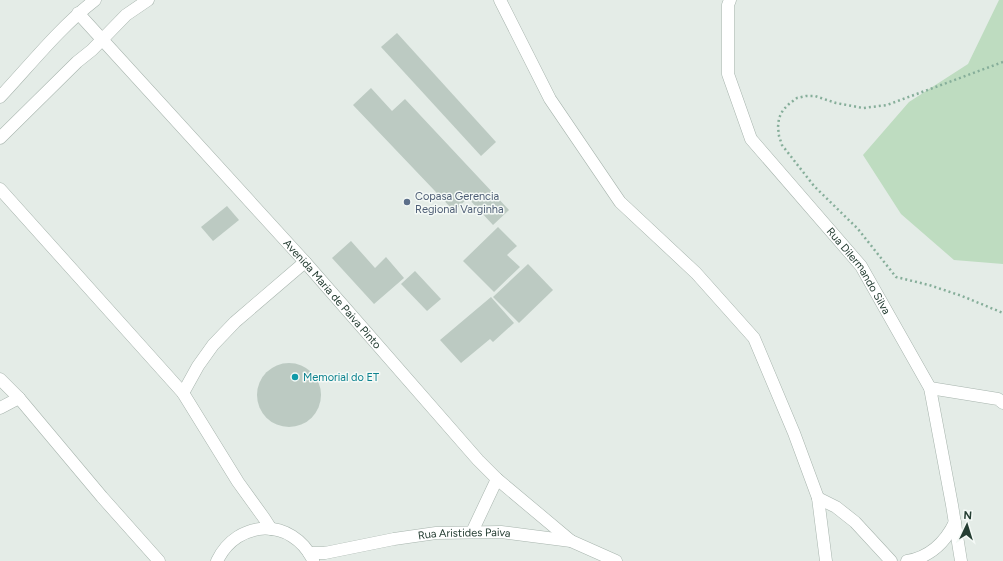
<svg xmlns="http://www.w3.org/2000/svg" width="1003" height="561" viewBox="0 0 1003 561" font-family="Figtree,sans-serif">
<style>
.green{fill:#bedcc0}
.building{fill:#bccac2}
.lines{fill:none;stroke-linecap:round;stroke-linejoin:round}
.minor-casing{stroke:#a7b4ad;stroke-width:13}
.path{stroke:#86ae9a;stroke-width:2.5;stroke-dasharray:2 3;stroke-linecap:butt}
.minor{stroke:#fff;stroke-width:12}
.service-dot{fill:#5c6f8a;stroke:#f4f9f6;stroke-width:1.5}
.culture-dot{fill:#0f9aa8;stroke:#f4f9f6;stroke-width:1.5}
.labels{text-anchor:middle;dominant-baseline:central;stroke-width:3;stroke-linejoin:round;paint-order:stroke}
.service-label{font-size:11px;fill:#4e5e75;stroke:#f4f9f6;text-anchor:start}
.street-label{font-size:11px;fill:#243d32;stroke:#f4f9f6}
.culture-label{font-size:11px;fill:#0d838f;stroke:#f4f9f6;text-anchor:start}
</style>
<rect width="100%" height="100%" fill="#e4ece7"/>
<!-- green -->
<polygon class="green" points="999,0 1003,0 1003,264 954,260 901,214 863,155 909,102 968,64"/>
<!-- building -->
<g class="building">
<polygon points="397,33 496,142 481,156 381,47"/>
<polygon points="371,88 392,111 405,99 509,210 493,225 468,198 454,211 353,105"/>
<polygon points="227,206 239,220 213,241 201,227"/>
<polygon points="498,227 517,246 507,255 520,267 494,292 463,261"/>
<polygon points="351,241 375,268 386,257 404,278 374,304 332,258"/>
<polygon points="528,264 553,290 519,323 493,297"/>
<polygon points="415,271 441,299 427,311 401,284"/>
<polygon points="491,297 514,323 493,342 490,339 461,363 440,340"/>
<circle cx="289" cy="395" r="32"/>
</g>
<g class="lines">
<!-- minor casing -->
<g class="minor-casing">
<g id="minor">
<polyline points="500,0 550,99 620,202 696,273 754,338 794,433 818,498 826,561"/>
<path id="s1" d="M730 0 728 5V74L751 139 861 266 930 388 952 505 961 561"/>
<path id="s2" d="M78 13 305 262 478 460 497 479 571 541"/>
<path d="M0 97C31 64 59 28 95 0"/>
<polyline points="0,138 77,62 92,50 126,15 148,0"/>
<polyline points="0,189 183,393 238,482 264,518 271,529"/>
<polyline points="0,379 19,398 102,497 159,561"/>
<polyline points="930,388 998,399 1003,403"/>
<polyline points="183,393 198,366 213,345 235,322 305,262"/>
<polyline points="0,408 19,398"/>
<polyline points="818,498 836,507 855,522 891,561"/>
<polyline points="472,532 497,479"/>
<path id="s3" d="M309 553H325L394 539 436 533 501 532 571 541 616 561"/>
<path d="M217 561C237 519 292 517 313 560"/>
<path d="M907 561C930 557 945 543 955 522"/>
</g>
</g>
<!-- path -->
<polyline class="path" points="1003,62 887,105 863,108 836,103 815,96 806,96 797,98 789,104 783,110 779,118 778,127 779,136 782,145 814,186 858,229 896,277 929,285 962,296 1003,313"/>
<!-- minor -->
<use href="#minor" class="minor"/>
</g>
<!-- markers -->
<circle class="service-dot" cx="407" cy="202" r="4"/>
<circle class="culture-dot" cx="295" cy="377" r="4"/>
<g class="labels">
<!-- service labels -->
<g class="service-label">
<text x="415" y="196">Copasa Gerencia<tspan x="415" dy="13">Regional Varginha</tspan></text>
</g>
<!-- street labels -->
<g class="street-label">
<text stroke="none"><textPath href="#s1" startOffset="314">Rua Dilermando Silva</textPath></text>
<text stroke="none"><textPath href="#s2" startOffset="379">Avenida Maria de Paiva Pinto</textPath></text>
<text stroke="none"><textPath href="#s3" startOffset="157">Rua Aristides Paiva</textPath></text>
</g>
<!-- culture labels -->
<g class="culture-label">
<text x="303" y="377">Memorial do ET</text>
</g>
</g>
<!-- north arrow -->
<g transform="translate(967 525) rotate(4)" stroke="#f4f9f6" stroke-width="3" paint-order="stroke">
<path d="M0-3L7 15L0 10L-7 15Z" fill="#243d32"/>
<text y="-6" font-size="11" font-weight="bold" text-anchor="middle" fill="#243d32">N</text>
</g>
</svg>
